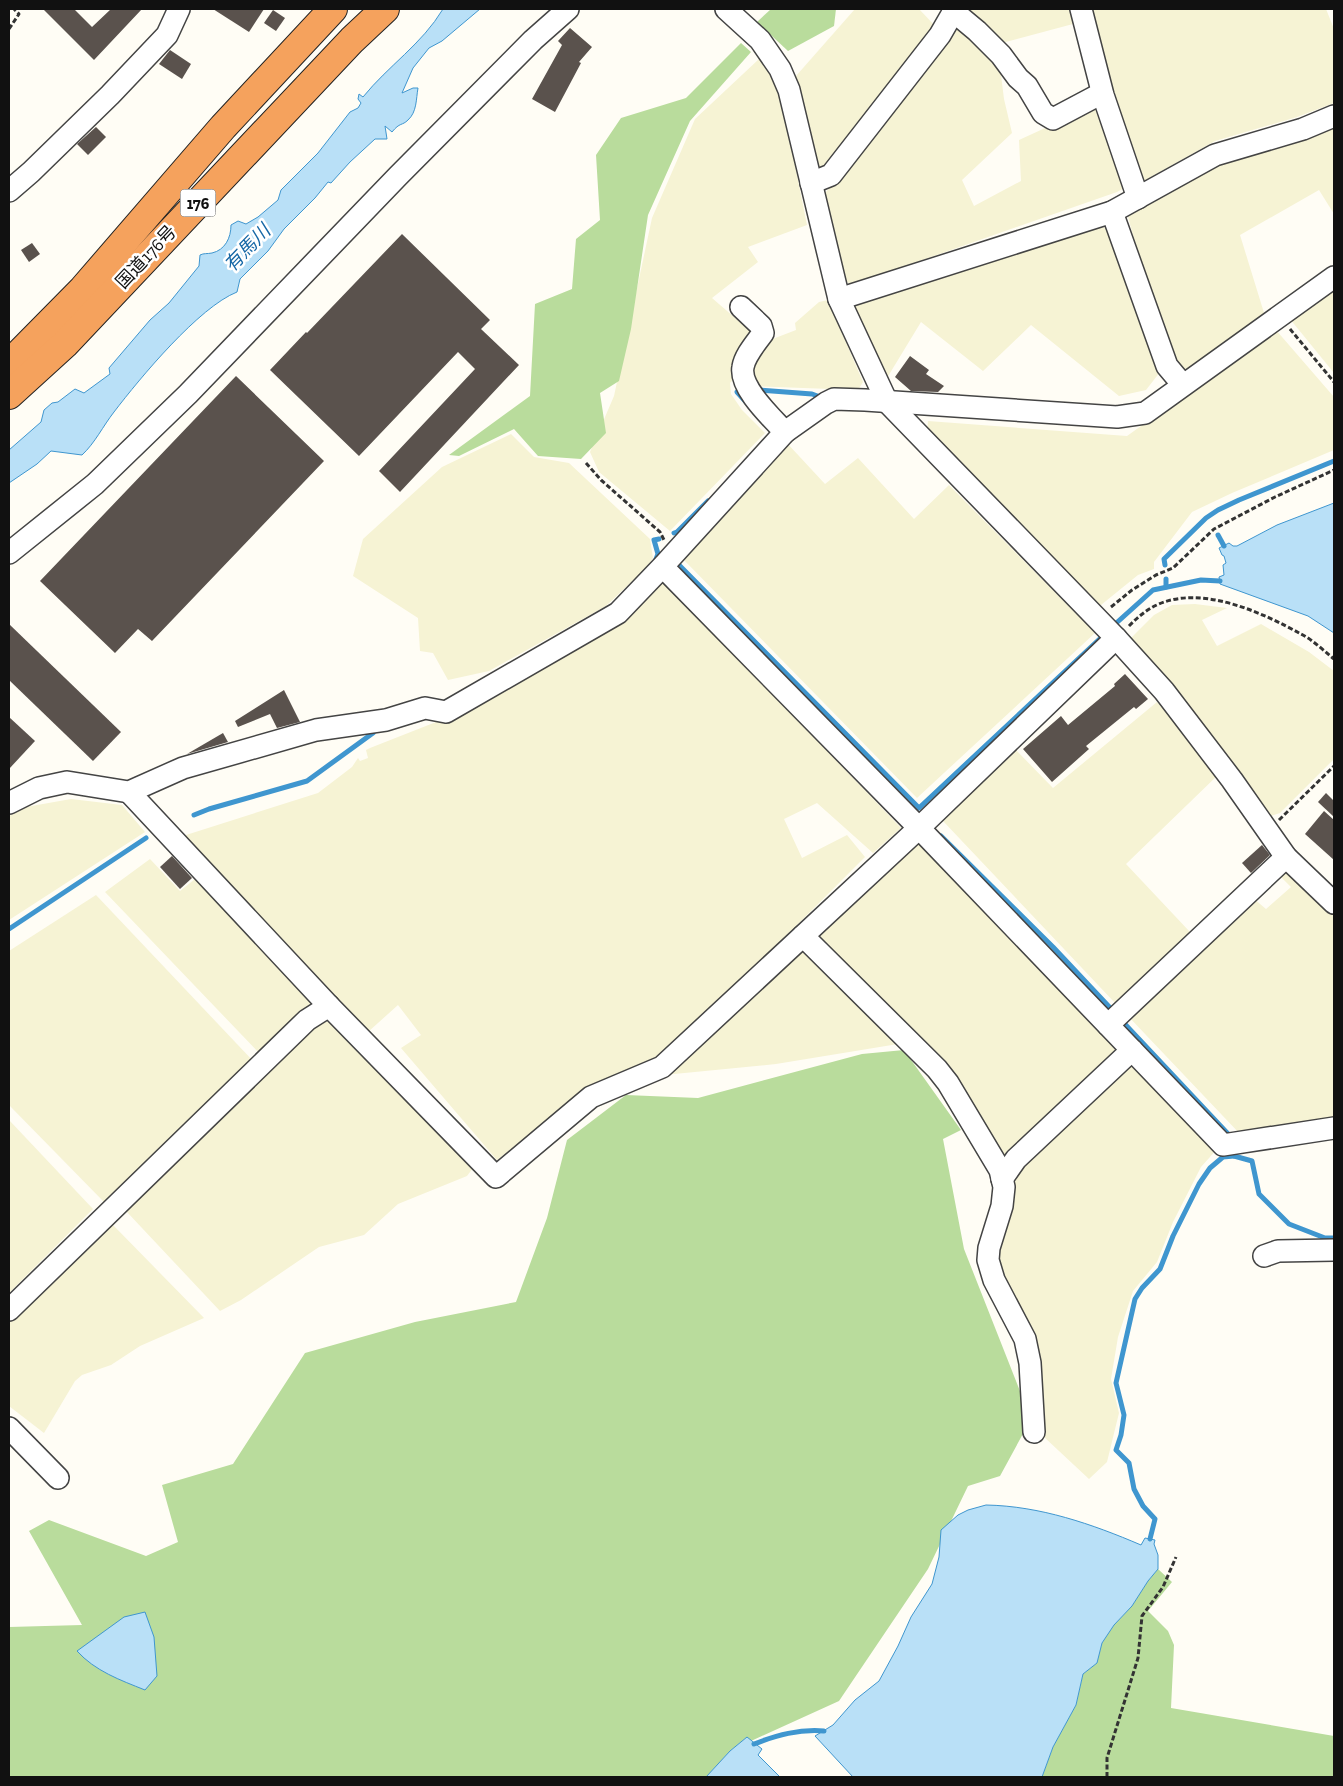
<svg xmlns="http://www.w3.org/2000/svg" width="1343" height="1786" viewBox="0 0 1343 1786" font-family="'Zilla Slab','Noto Sans JP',serif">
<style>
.farmland{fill:#f6f3d4}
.forest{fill:#b9dc9c}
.water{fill:#b9e0f7;stroke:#3f96cf}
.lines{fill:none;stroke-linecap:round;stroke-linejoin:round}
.stream{stroke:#3f96cf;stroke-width:5}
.building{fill:#5a524d}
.minor-casing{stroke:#444;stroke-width:24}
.highway-casing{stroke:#222;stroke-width:30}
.path{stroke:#333;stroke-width:3;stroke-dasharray:5 2.5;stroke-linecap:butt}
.minor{stroke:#fff;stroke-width:21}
.highway{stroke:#f5a25d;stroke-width:28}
.labels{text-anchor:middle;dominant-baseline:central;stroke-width:5;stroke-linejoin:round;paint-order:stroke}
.shield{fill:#fff;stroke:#585858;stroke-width:1}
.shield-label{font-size:16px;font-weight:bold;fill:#111}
.street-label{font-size:18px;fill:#111;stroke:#fff}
.water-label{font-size:19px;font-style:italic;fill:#1768a6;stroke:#fff}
</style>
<rect width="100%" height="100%" fill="#fffdf5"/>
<!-- farmland -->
<g class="farmland">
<polygon points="855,9 919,9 936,27 831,165 819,171 796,76"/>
<polygon points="969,9 1069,9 1073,24 1002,43"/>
<polygon points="1087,9 1326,9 1334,29 1334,103 1297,117 1215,141 1140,183"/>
<polygon points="957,23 1000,67 1004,99 1012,133 962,180 974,206 1021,181 1019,140 1093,106 1103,109 1126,187 1117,192 851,285 845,280 824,194 837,180"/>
<polygon points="759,59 775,73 782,101 807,225 748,247 758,262 712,298 741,323 745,320 758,330 738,374 730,383 731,394 742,410 765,433 670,531 599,472 590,452 614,396 652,218 695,119"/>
<polygon points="1334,123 1334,214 1319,190 1240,235 1265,316 1182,375 1157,324 1127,213 1216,165"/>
<polygon points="1098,227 1108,228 1160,372 1146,390 1119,396 1031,325 983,371 921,322 887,378 853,305"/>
<polygon points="1334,289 1334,373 1290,319"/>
<polygon points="828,300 863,382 858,390 752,386 751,357 770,340 796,330 795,323 819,302"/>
<polygon points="1276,330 1334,397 1334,450 1232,493 1192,512 1154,562 1154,569 1138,575 1101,605 1093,604 927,432 928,421 1127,436"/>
<polygon points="511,434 534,457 569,463 650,539 653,558 646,568 606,606 489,671 448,680 433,653 420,651 418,618 353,576 363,539 442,467"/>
<polygon points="786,442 825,484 858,458 914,519 949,485 1095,633 917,798 681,557"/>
<polygon points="658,581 667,584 901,828 873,853 817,803 784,819 802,858 847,835 865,857 796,926 651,1065 590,1087 497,1160 401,1048 421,1035 398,1005 368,1032 185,843 186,835 318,793 352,767 358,758 360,761 368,758 366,750 370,748 464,711"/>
<polygon points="1195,604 1227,608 1202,620 1217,646 1261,624 1309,652 1334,671 1334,759 1280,813 1268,817 1130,639 1154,615 1172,605"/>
<polygon points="1157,702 1219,774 1126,864 1190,932 1116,1004 943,821 1015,749 1053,788"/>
<polygon points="71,799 122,805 145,832 9,920 9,816 26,807"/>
<polygon points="919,840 1120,1052 1001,1161 936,1052 817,937"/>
<polygon points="150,859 180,891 195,879 312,1004 261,1055 105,892"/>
<polygon points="1288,868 1334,916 1334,1118 1241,1135 1127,1015 1253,898 1266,909 1291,887 1280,876"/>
<polygon points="96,895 254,1062 104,1202 9,1105 9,951"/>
<polygon points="800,946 898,1044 776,1064 664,1075"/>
<polygon points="321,1022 336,1022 473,1168 467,1176 398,1204 364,1235 319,1247 241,1300 220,1311 126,1211"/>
<polygon points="1130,1065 1218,1148 1201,1167 1173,1222 1157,1262 1133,1291 1118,1337 1111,1379 1119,1413 1107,1462 1089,1479 1044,1437 1034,1341 998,1273 1001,1235 1017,1169"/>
<polygon points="9,1120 93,1209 9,1293"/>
<polygon points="113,1225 204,1318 140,1346 111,1365 82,1375 75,1381 44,1433 9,1406 9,1319 65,1265"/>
</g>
<!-- forest -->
<g class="forest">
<polygon points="771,9 836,9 834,26 788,51 757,22"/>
<polygon points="741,43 751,52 690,121 648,215 631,329 619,381 600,393 606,433 581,459 538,456 514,429 459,456 449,455 530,396 535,304 572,289 576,239 600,220 596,155 621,118 686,98"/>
<polygon points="904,1050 961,1130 943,1139 964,1249 1031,1419 1000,1476 968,1486 928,1569 839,1701 751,1741 747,1737 730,1751 706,1777 9,1777 9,1627 82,1625 29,1531 49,1520 146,1556 178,1542 162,1485 233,1464 305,1353 415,1322 516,1302 547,1218 567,1140 626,1095 698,1098 862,1054"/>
<polygon points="1158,1569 1172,1582 1148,1611 1168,1631 1174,1645 1171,1708 1334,1736 1334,1777 1042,1777 1053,1747 1076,1705 1083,1674 1097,1663 1102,1643 1114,1625 1132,1606 1148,1581"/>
</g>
<!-- water -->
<g class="water">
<path d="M443 9H480L442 41 429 48 413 68 402 93 413 88H418C416 99 417 112 408 120 402 126 400 122 392 132L385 126 387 139H375L350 162 331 183 328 182 315 198 284 229 268 251 240 279 237 292C199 307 140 378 114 412 103 426 95 443 82 455L51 451 37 464 9 483V450L41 422 44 410 52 403 58 402 75 389 84 393 110 374 109 368 150 320 169 303 199 266 200 255C204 253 207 254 212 253 225 250 231 238 231 225L238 221 246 224 258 217 278 200 281 190 318 153 350 112 358 108 361 103 358 99 359 94 363 97C388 66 422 44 443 9Z"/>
<polygon points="1334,503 1334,633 1308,616 1220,584 1219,577 1224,575 1223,565 1226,563 1224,556 1222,555 1219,548 1229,543 1233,546 1237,546 1277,525"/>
<path d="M986 1505C1040 1506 1092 1524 1141 1545L1145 1538 1155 1540 1154 1544 1158 1555V1569L1148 1581 1132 1606 1114 1625 1102 1643 1097 1663 1083 1674 1076 1705 1053 1747 1042 1777H853L815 1736 833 1725 855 1700 879 1681 898 1646 911 1617 932 1584 939 1557 941 1530 958 1515 968 1510Z"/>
<path d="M145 1612 154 1637 157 1676 145 1690C120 1680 95 1671 77 1651L124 1617Z"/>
<polygon points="747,1737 762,1749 758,1755 780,1777 706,1777 730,1751"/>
</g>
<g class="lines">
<!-- stream -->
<g class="stream">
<polyline points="760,390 812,394 823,398"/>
<polyline points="744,391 737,392 746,402"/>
<polyline points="674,533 677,532 708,501"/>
<polyline points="1218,535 1224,546"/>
<polyline points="655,562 658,554 654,540 659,539"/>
<polyline points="674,564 679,565 919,808 1105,634"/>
<polyline points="1165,565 1164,559 1206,518 1218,510 1239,500 1334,461"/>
<polyline points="1166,579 1166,587"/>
<polyline points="1113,626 1153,590 1201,580 1220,581"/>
<polyline points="194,815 209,809 307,781 373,733"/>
<polyline points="941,836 1053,947 1114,1012"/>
<polyline points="9,929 146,838"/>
<polyline points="1121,1020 1230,1136 1231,1138"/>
<polyline points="1233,1149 1234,1156 1252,1161 1259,1194 1289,1224 1325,1238 1334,1238"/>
<polyline points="1150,1539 1155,1519 1143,1506 1134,1489 1129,1463 1116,1450 1121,1435 1124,1415 1116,1383 1135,1299 1142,1288 1160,1269 1173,1236 1199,1184 1210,1168 1223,1157 1234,1156"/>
<path d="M754 1744C777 1735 799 1729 824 1731"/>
</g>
</g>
<!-- building -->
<g class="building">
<polygon points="43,9 74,9 92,27 111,9 142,9 94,60"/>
<polygon points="213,9 264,9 249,32"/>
<polygon points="273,10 285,18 276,31 264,23"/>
<polygon points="570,28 592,47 579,62 581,63 555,112 532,99 562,45 558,41"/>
<polygon points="170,50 191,64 182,79 159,64"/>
<polygon points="96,127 106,137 88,155 77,144"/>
<polygon points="402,234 490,320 481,329 519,365 400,492 379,471 475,369 458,352 359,456 270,370 306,332 307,333"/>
<polygon points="32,243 40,254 29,262 21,250"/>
<polygon points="910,356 929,370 926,374 944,386 938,392 911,391 895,377"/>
<polygon points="236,376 324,461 152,641 138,629 115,653 40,581"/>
<polygon points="9,624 121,732 93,761 9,680"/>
<polygon points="1125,674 1148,699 1136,709 1134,707 1086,746 1089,749 1052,782 1023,749 1061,716 1068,725 1115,686 1114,684"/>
<polygon points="284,690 300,722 277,728 270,714 238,727 235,721"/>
<polygon points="9,717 35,741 9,769"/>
<polygon points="223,733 228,742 187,754"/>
<polygon points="1326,793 1334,801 1334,817 1318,802"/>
<polygon points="1324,811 1334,820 1334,860 1305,834"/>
<polygon points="1262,845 1270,855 1251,873 1242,863"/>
<polygon points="172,856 192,878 180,889 160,867"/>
</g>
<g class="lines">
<!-- minor casing -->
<g class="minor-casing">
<g id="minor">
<polyline points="726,9 760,40 780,69 789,90 839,299 887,402 1116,638 1164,691 1232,780 1286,857 1334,903"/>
<polyline points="1081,9 1103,95 1138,198"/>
<polyline points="953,11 977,31 1001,55 1018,78 1027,86 1043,113 1053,119 1102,93"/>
<polyline points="811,183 831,175 940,35 955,9"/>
<polyline points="9,191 31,172 110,95 167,35 179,9"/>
<polyline points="1112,212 1167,366 1183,385"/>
<polyline points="839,299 1112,212 1215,155 1303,129 1334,116"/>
<path d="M741 307 761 326 763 333C756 343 745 355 743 367 739 388 772 418 785 432"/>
<polyline points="9,553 95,484 188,394 398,176 533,40 568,9"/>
<polyline points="663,567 919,828 1223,1145 1334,1128"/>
<polyline points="129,792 329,1006 496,1177 591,1097 662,1067 919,828 1116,638"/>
<polyline points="9,803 39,788 67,782 129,792 183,768 316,730 386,720 425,708 446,712 618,613 664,565 785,432 826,403 834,399 865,400 1117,417 1145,413 1334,277"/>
<polyline points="803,936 937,1069 948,1083 1000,1170 1004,1187 1002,1206 989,1248 988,1260 994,1280 1025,1339 1030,1363 1034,1432"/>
<polyline points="1108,1025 1286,857"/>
<polyline points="1002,1179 1016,1159 1132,1050"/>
<polyline points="1264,1256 1278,1251 1334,1250"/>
<polyline points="9,1310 307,1020 329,1006"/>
<polyline points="9,1428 58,1478"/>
</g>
</g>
<!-- highway casing -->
<g class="highway-casing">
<g id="highway">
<polyline points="9,364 83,289 223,127 333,9"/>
<polyline points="9,395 65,344 352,40 385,9"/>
</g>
</g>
<!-- path -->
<g class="path">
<polyline points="9,29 19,14 14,9"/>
<polyline points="1290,329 1334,382"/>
<polyline points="586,463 601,480 660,532 664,540"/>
<polyline points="1111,607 1132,590 1156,575 1173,568 1214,529 1275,497 1334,470"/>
<path d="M1129 626C1138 617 1147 609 1159 604 1203 585 1263 613 1301 634 1313 640 1324 651 1334 659"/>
<polyline points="1279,820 1334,766"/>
<polyline points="1107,1777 1107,1758 1138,1658 1142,1616 1163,1587 1176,1557"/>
</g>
<!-- minor -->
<use href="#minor" class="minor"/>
<!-- highway -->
<use href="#highway" class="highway"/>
</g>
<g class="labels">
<!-- shield labels -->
<rect class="shield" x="180.5" y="189.5" width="35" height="27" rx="4"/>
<g class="shield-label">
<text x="198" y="203">176</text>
</g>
<!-- street labels -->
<g class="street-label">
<text transform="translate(146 257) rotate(-47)">国道176号</text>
</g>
<!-- water labels -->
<g class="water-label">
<text transform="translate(247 248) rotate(-46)">有馬川</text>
</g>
</g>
<!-- border -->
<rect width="1343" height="1786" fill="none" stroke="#111111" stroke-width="20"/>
</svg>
